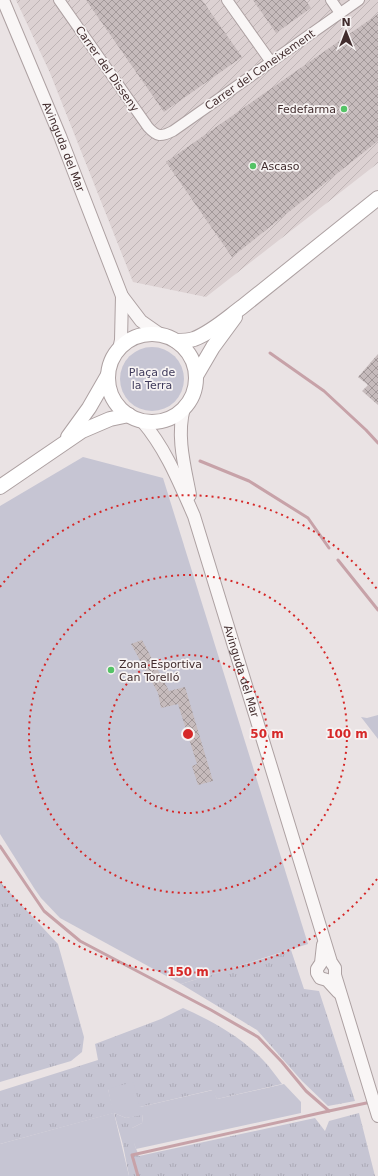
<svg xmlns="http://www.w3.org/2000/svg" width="378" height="1176" viewBox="0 0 378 1176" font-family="'DejaVu Sans',sans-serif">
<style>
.industrial{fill:url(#industrial-furrows)}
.grass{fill:url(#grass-tufts)}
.green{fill:#c6c5d3}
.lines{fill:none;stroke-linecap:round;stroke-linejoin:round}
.stream{stroke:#c7a2a8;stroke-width:3}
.building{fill:url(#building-cross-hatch)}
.minor-casing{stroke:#ada1a2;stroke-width:12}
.tertiary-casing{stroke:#ada1a2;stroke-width:14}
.secondary-casing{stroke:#ada1a2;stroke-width:16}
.minor{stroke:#f9f6f6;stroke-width:10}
.tertiary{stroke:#f9f6f6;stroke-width:12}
.secondary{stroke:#fff;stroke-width:14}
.ring{fill:none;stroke:#d62828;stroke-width:2;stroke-dasharray:2 4}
.poi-dot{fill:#54c366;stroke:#f7f3f3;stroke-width:1.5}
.labels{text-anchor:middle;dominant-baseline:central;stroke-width:3.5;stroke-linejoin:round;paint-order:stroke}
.street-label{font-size:11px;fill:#412c2d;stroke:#f7f3f3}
.poi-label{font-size:11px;fill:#412c2d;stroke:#f7f3f3;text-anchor:start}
.park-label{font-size:11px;fill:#3f3b5b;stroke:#f7f3f3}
.centre{fill:#d62828;stroke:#f7f3f3;stroke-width:2}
.ring-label{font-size:12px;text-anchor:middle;font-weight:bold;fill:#d62828;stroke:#f7f3f3;stroke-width:3.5;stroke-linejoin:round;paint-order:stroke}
</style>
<defs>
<pattern id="industrial-furrows" width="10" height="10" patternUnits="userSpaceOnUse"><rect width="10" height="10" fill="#dcd1d2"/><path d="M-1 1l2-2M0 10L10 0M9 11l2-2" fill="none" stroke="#beb4b5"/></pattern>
<pattern id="grass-tufts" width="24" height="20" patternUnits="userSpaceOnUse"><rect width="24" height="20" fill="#c6c5d3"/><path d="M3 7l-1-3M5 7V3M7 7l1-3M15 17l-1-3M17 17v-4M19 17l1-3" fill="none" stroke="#aba9b5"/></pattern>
<pattern id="building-cross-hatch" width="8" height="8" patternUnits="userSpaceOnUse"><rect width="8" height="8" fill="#c6bbbc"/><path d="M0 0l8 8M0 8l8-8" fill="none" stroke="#a29899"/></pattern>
</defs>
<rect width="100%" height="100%" fill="#eae3e4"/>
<!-- industrial -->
<polygon class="industrial" points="16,0 378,0 378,163 206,297 133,282 50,73"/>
<!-- grass -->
<g class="grass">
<polygon points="0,882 58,944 84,1037 82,1052 71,1061 0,1082"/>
<polygon points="291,950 304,989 319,991 355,1101 328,1106 302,1081 257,1030 181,984"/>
<path d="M183 1008C212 1021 240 1036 263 1060 270 1067 276 1076 282 1084L217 1099 212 1090 140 1107 108 1089 114 1113 126 1118 143 1114 142 1123 132 1128 135 1146 139 1156 315 1118 325 1131 329 1121 359 1113 375 1176H129L123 1145 114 1113 0 1144V1091L98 1060 95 1044 161 1019Z"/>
</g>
<!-- green -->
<g class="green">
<circle cx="152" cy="379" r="32"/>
<polygon points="83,457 163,478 308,944 181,984 60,918 41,898 34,888 0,834 0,506"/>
<polygon points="378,715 378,739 361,717 367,718"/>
<polygon points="133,1082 140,1107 213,1090 217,1099 284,1084 301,1102 301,1113 136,1149 130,1131 132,1128 142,1123 143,1115 126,1118 114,1113 129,1176 0,1176 0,1144 113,1113 108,1089"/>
</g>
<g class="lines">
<!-- stream -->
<g class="stream">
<polyline points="270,353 324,391 366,430 378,443"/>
<polyline points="200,461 249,481 308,518 329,548"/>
<polyline points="338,560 378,610"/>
<polyline points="0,846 44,911 80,941 211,1010 258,1037 282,1062 306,1091 329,1111 371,1102"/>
<polyline points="138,1176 132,1155 329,1111"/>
</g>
</g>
<!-- building -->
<g class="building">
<polygon points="86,0 202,0 242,57 164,112"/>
<polygon points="253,0 305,0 311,8 276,33"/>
<polygon points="378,14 378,141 232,257 166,162"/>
<polygon points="378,354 378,405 362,391 368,385 358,377"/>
<polygon points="142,640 169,691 185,687 213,781 198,785 192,766 197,764 178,704 161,708 158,693 131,644"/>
</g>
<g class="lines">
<!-- minor casing -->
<g class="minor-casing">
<g id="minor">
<path d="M59 0 148 127C157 137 161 137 173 131L359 0"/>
<polyline points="227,0 271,62"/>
<polyline points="331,0 340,13"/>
</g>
</g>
<!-- tertiary casing -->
<g class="tertiary-casing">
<g id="tertiary">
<path id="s1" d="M3 0 60 136 122 296 141 321 161 335"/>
<polyline points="119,349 121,340 122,296"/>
<path d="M184 408C176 436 185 468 190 495"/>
<path id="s2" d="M142 421C166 449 179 482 194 516L331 962 335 968V975L378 1116"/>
<polyline points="323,945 321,963 317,969 317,973 320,978 327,980 338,992"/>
</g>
</g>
<!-- secondary casing -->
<g class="secondary-casing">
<g id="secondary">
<circle cx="152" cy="378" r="44"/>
<path d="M176 341C182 341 188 341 194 339 212 332 227 318 242 307L378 198"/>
<polyline points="196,376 213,347 235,317"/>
<polyline points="68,437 89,408 108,375"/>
<polyline points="0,487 82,431 110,419 129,415"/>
</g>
</g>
<!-- minor -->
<use href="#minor" class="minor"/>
<!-- tertiary -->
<use href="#tertiary" class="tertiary"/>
<!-- secondary -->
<use href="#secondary" class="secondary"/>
</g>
<!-- distance rings -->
<g class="ring">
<circle cx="188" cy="734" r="79"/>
<circle cx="188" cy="734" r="159"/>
<path d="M377 879A238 238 0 0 1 0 881M0 587A238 238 0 0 1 377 589"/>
</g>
<!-- markers -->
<g class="poi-dot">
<circle cx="344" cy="109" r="4"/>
<circle cx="253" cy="166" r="4"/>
<circle cx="111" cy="670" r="4"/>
</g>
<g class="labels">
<!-- street labels -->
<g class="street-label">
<text transform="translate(107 69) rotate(55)">Carrer del Disseny</text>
<text transform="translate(260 70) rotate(-35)">Carrer del Coneixement</text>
<text stroke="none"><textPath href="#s1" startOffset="159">Avinguda del Mar</textPath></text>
<text stroke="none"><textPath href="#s2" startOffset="271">Avinguda del Mar</textPath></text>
</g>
<!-- poi labels -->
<g class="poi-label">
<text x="336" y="109" text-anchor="end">Fedefarma</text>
<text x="261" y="166">Ascaso</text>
<text x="119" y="664">Zona Esportiva<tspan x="119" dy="13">Can Torelló</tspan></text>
</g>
<!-- park labels -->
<g class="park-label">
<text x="152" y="372">Plaça de<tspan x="152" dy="13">la Terra</tspan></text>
</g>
</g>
<circle cx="188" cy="734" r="6" class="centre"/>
<g class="ring-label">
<text x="267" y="738">50 m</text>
<text x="347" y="738">100 m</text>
<text x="188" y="976">150 m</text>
</g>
<!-- north arrow -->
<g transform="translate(346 32)" stroke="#f7f3f3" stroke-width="3" paint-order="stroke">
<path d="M0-3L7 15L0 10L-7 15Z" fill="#412c2d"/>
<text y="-6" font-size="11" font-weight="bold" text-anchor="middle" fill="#412c2d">N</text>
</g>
</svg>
